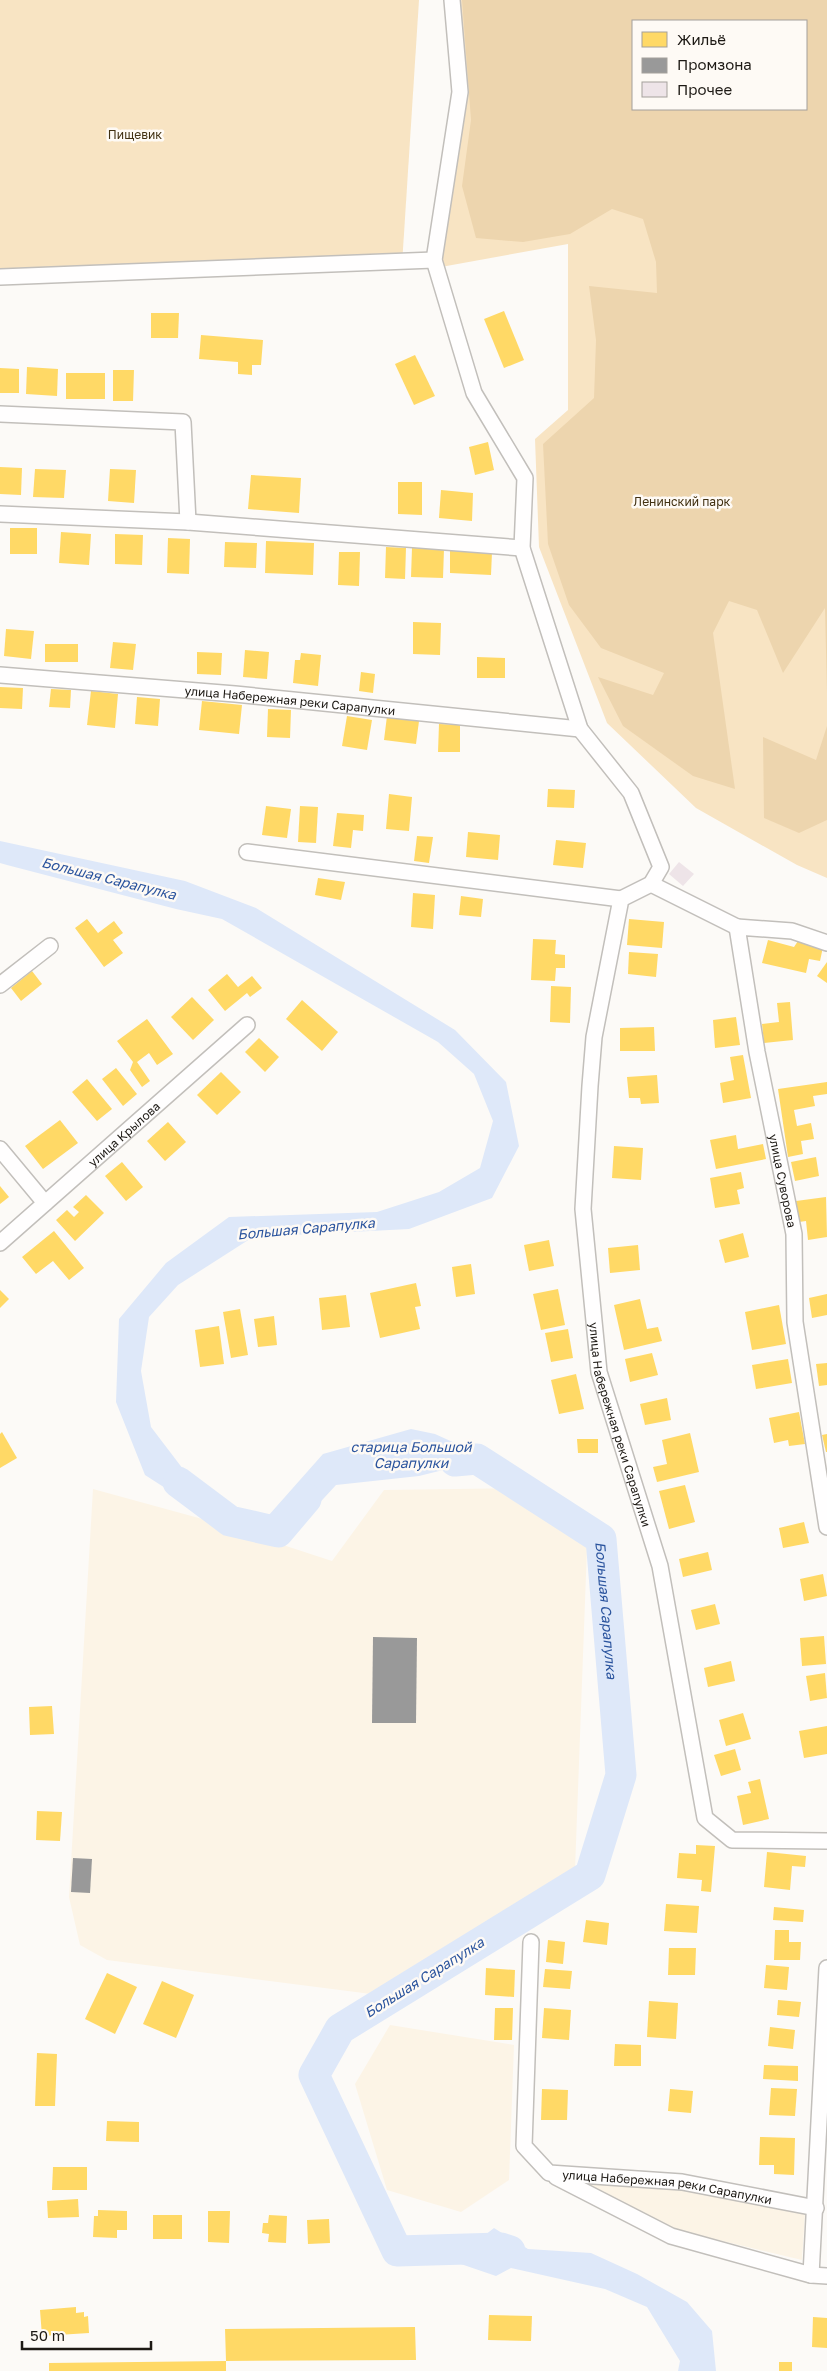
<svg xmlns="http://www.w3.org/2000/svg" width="827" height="2371" viewBox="0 0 827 2371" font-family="'Golos Text',sans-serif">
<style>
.built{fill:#fcf4e6}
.green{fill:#f8e4c3;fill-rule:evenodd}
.forest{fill:#edd5ae;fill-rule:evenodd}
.water{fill:#dee8f9}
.homes{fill:#ffd966}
.industry{fill:#999}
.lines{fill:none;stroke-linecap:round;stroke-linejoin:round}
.river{stroke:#dee8f9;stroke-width:31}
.building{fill:#eee4e8}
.minor-casing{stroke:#c2bfbb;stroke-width:18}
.minor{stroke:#fffefe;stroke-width:15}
.labels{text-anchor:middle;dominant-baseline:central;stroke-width:5;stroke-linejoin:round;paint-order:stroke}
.park-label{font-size:12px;fill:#423112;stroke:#fefaf5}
.street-label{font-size:12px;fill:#1d1914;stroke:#fefaf5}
.water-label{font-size:14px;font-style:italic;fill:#2b549e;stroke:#fefaf5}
</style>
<rect width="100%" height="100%" fill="#fcfaf7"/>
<!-- built -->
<g class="built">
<polygon points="519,1488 587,1548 575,1870 379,1995 107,1960 80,1945 69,1897 93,1489 206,1520 332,1561 384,1490"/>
<polygon points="390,2025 514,2045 509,2180 461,2212 387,2190 355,2084"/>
<polygon points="575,2181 681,2188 805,2213 802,2260 668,2228"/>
</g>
<!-- green -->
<g class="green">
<polygon points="0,0 419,0 402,265 0,271"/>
<path d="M452 0H827V878L797 865 696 808 607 723 539 547 535 439 568 410V244L441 267 462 118ZM633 21H806V109H633Z"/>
</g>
<!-- forest -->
<g class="forest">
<path d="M462 0H827V693L825 608 783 673 757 610 729 601 713 633 735 789 693 776 623 726 598 677 653 695 664 673 601 648 569 605 548 544 543 444 594 398 596 340 589 286 657 293 656 262 643 219 612 209 570 234 523 242 476 238 462 186 471 120ZM806 21V109H633V21Z"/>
<polygon points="827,726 827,820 799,833 764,818 763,737 816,760"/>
</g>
<!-- water -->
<g class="water">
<polygon points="0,841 185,881 256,908 455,1030 506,1082 519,1146 492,1198 409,1229 253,1237 178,1285 149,1317 141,1371 151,1427 215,1511 173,1493 145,1475 116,1402 119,1319 166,1263 229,1217 377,1212 439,1192 480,1168 493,1121 474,1074 438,1042 222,919 176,909 7,865 0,863"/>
<polygon points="411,1429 435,1434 499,1463 490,1481 459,1466 419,1476 336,1485 289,1536 261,1524 323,1454"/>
<polygon points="494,2228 528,2249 591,2253 637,2274 687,2302 712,2331 716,2371 678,2371 680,2361 647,2307 605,2289 511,2268 496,2276 452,2261"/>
</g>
<!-- homes -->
<g class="homes">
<polygon points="504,311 524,360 504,368 484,319"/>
<polygon points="151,313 179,313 178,338 151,338"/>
<polygon points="201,335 263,340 261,365 252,365 252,375 238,374 238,362 199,359"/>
<polygon points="415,355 435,396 414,405 395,364"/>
<polygon points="27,367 58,369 57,396 26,394"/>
<polygon points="0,368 19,369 19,393 0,393"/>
<polygon points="113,370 134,370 133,401 113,401"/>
<rect x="66" y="373" width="39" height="26"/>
<polygon points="488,442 494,470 475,475 469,447"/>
<polygon points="0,467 22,468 21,495 0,494"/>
<polygon points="35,469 66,470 64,498 33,497"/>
<polygon points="110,469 136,470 134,503 108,501"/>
<polygon points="251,475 301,478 299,513 248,509"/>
<polygon points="398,482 422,482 422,515 398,514"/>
<polygon points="441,490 473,493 472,521 439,518"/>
<rect x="10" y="528" width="27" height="26"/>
<polygon points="61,532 91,534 89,565 59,563"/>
<polygon points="115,534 143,535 142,565 115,564"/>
<polygon points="168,538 190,539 189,574 167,573"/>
<polygon points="266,541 314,543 313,575 265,573"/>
<polygon points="225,542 257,543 256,568 224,567"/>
<polygon points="386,547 406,548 405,579 385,578"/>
<polygon points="412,548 444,549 443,578 411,577"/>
<polygon points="450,551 492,552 491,575 450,573"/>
<polygon points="339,552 360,552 359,586 338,585"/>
<polygon points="413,622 441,623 440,655 413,654"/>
<polygon points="6,629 34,631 31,659 4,656"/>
<polygon points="113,642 136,644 133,670 110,668"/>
<rect x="45" y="644" width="33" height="18"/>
<polygon points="245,650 269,652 267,679 243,677"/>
<polygon points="197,652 222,653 221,675 197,674"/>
<polygon points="301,653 321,655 318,686 293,683 295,660 300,660"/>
<polygon points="477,657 505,658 505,678 477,678"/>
<polygon points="361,672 375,674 373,693 359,691"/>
<polygon points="0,687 23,688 22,709 0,708"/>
<polygon points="51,689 71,690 70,708 49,707"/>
<polygon points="91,691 118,694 115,728 87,725"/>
<polygon points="137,697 160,699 158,726 135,724"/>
<polygon points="202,701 242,705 239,734 199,730"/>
<polygon points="268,709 291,710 290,738 267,737"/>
<polygon points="347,716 372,720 367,750 342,746"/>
<polygon points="387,716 419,721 416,744 384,740"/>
<polygon points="439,724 460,725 460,752 438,752"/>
<polygon points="548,789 575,790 574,808 547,807"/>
<polygon points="389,794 412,797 409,831 386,829"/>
<polygon points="266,806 291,809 287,838 262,835"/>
<polygon points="300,806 318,807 316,843 298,842"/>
<polygon points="337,813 364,815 363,831 353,830 351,848 333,846"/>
<polygon points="468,832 500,835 498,860 466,857"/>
<polygon points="417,836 433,837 429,863 414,861"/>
<polygon points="556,840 586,843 583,868 553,865"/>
<polygon points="318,878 345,882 341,900 315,895"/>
<polygon points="413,893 435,895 433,929 411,927"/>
<polygon points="461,896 483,899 481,917 459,915"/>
<polygon points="87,919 98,933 114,921 123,933 113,940 123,953 104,967 75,928"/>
<polygon points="629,919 664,922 662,948 627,945"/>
<polygon points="533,939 556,940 555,954 565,955 565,968 556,968 555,981 531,980"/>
<polygon points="768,940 794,947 798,941 823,947 820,961 809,959 806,973 762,963"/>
<polygon points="629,952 658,954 656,977 628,974"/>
<polygon points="827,962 827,983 817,976"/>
<polygon points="32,971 42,984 21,1001 11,988"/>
<polygon points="227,974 238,987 252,976 262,988 250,997 247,993 225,1011 208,990"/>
<polygon points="551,986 571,987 570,1023 550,1022"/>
<polygon points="192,997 214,1020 193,1040 171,1017"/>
<polygon points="302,1000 338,1032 322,1051 286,1019"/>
<polygon points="790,1002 793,1040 764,1043 762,1024 779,1022 777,1003"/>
<polygon points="736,1017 740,1045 715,1048 713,1020"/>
<polygon points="147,1019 173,1054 157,1065 149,1053 137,1062 150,1081 142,1087 130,1070 133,1062 117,1041"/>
<polygon points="654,1027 655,1051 620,1051 620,1028"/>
<polygon points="259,1038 279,1057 265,1072 245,1052"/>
<polygon points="743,1055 751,1098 723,1103 720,1083 734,1080 730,1057"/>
<polygon points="116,1068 137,1094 123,1106 102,1079"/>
<polygon points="221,1072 241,1092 217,1115 197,1095"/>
<polygon points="657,1075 659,1103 641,1104 640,1098 629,1098 627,1077"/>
<polygon points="87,1079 112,1109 97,1121 72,1092"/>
<polygon points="827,1082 827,1094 813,1096 815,1106 794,1110 797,1126 811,1123 814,1139 801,1141 803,1154 788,1157 778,1089"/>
<polygon points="60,1120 78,1143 43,1169 25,1146"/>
<polygon points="168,1122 186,1142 165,1161 147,1141"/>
<polygon points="736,1135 738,1149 763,1144 766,1159 716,1169 710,1140"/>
<polygon points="614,1146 643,1148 641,1180 612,1178"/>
<polygon points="816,1157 819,1176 795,1181 791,1162"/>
<polygon points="122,1162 143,1187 126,1201 105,1176"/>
<polygon points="741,1172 744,1188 737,1190 740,1204 715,1208 710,1178"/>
<polygon points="0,1186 9,1197 0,1204"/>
<polygon points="86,1195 104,1213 75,1241 56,1220 67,1210 74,1217 79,1212 73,1207"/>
<polygon points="826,1197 827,1237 808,1240 806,1221 799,1222 796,1201"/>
<polygon points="54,1231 84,1268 69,1280 53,1261 36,1274 22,1257"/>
<polygon points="743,1233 749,1257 725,1263 719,1240"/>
<polygon points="549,1240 554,1266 529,1271 524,1245"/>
<polygon points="638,1245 640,1270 610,1273 608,1248"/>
<polygon points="471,1264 475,1294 456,1297 452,1267"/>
<polygon points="416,1283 421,1306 415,1307 420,1329 380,1338 370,1293"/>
<polygon points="558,1289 565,1325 541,1330 533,1294"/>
<polygon points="0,1290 9,1299 0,1308"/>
<polygon points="827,1294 827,1315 812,1318 809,1298"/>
<polygon points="346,1295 350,1327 322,1330 319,1298"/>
<polygon points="640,1299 647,1329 658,1327 662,1341 624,1350 614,1305"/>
<polygon points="779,1305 786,1344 752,1350 745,1312"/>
<polygon points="240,1309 248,1355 231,1358 223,1312"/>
<polygon points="274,1316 277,1345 258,1347 254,1319"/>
<polygon points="219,1326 224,1364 200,1367 195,1330"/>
<polygon points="568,1329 573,1358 551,1362 545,1333"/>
<polygon points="652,1353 658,1375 630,1382 625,1359"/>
<polygon points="788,1359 792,1383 756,1389 752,1365"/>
<polygon points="827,1363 827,1385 819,1386 816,1364"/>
<polygon points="576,1374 584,1409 559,1414 551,1380"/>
<polygon points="667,1398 671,1420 645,1425 640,1404"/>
<polygon points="799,1412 805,1444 789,1446 788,1440 774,1443 769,1418"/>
<polygon points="2,1432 17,1458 0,1468 0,1434"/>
<polygon points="690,1433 699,1472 657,1482 653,1467 667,1464 662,1440"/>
<polygon points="827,1434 827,1452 826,1452 822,1435"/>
<polygon points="577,1439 598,1439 598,1453 578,1453"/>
<polygon points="685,1485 695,1522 669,1529 659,1491"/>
<polygon points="804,1522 809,1543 783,1548 779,1528"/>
<polygon points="708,1552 712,1570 683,1577 679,1559"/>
<polygon points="823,1574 827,1596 804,1601 800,1579"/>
<polygon points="715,1604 720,1624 696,1630 691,1610"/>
<polygon points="824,1636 826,1664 802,1666 800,1638"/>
<polygon points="731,1661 735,1681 708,1687 704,1668"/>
<polygon points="825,1673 827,1698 810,1701 806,1676"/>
<polygon points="52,1706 54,1734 30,1735 29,1707"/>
<polygon points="743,1713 751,1739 726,1746 719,1720"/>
<polygon points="827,1726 827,1754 804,1758 799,1731"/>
<polygon points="735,1749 741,1770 721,1776 714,1755"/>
<polygon points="760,1779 769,1819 743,1825 737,1796 751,1793 748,1782"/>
<polygon points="37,1811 62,1812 60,1841 36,1840"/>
<polygon points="696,1845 715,1846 711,1892 701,1891 702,1880 677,1878 679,1853 696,1854"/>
<polygon points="767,1852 806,1856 805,1867 792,1866 790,1890 764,1887"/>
<polygon points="666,1904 699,1906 697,1933 664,1931"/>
<polygon points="774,1907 804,1910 803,1922 773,1920"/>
<polygon points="586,1920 609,1923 607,1945 583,1942"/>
<polygon points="775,1930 789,1930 789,1942 801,1942 800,1960 774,1960"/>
<polygon points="548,1940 565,1942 563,1964 546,1962"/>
<polygon points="669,1948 696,1948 695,1975 668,1975"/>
<polygon points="766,1965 789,1967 787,1990 764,1988"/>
<polygon points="486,1968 515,1970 514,1997 485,1995"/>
<polygon points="545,1969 572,1971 570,1989 543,1987"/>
<polygon points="107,1973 137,1987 115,2034 85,2019"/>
<polygon points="162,1981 194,1995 176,2038 143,2024"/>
<polygon points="778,2000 801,2002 799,2017 777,2015"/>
<polygon points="649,2001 678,2003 676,2039 647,2037"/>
<polygon points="495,2008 513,2008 512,2040 494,2040"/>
<polygon points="544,2008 571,2010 569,2040 542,2038"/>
<polygon points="770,2027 795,2030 793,2049 768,2046"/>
<polygon points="615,2044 641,2045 641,2066 614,2066"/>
<polygon points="37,2053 57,2054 55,2106 35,2106"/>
<polygon points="764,2065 798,2066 798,2081 763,2079"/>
<polygon points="771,2088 797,2089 795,2116 769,2115"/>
<polygon points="542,2089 568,2090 567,2120 541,2120"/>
<polygon points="670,2089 693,2091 691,2113 668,2111"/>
<polygon points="107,2121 139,2122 139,2142 106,2141"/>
<polygon points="760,2137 795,2138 794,2175 774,2174 774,2165 759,2165"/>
<polygon points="53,2167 87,2167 87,2190 52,2190"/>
<polygon points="78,2199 79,2217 48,2218 47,2201"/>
<polygon points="98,2210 127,2211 127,2230 117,2230 117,2238 93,2237 94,2216 98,2216"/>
<polygon points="208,2211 230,2211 229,2243 208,2242"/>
<rect x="153" y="2215" width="29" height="24"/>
<polygon points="269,2215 287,2216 286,2243 268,2242 269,2234 262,2233 263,2223 268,2223"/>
<polygon points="329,2219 330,2243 308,2244 307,2220"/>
<polygon points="76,2307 76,2313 84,2312 84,2317 88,2316 89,2333 42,2336 40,2310"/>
<polygon points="489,2315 532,2316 531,2341 488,2340"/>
<polygon points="813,2317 827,2318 827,2348 812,2347"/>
<polygon points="415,2327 416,2360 226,2361 225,2329"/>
<polygon points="226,2361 226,2371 49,2371 49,2363"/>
<rect x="779" y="2362" width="13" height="9"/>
</g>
<!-- industry -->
<g class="industry">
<polygon points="373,1637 417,1638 416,1723 372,1723"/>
<polygon points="73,1858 92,1859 90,1893 71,1892"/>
</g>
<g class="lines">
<!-- river -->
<g class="river">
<path id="s1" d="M455 1461 477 1459 601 1539 621 1775 590 1875 340 2029 314 2075 397 2251 501 2248 510 2251"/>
<polyline points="178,1482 230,1521 278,1532 306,1499"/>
</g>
</g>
<!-- building -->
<polygon class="building" points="679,862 694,874 683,886 669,874"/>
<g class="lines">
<!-- minor casing -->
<g class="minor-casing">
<g id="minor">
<path id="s2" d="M452 0 460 92 434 260 474 393 525 478 522 548 580 729 631 793 661 867 651 884 621 899 594 1037 590 1086 583 1209 599 1372 660 1566 705 1818 732 1840 827 1841"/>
<polyline points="0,277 434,260"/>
<polyline points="0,414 183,422 188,522"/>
<polyline points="0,514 188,522 522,548"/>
<path id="s3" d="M0 675 235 694 580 729"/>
<polyline points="247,852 621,899"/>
<polyline points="651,884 737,927"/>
<path id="s4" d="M827 943 792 931 737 927 757 1052 794 1234 795 1322 827 1527"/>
<polyline points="0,985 50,946"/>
<polyline points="0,1149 45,1203"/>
<path id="s5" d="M0 1243 247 1025"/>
<path id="s6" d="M531 1942 524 2146 549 2173 682 2182 816 2208"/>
<polyline points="556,2177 671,2236 811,2275 827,2276"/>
<polyline points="811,2275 827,1968"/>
</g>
</g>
<!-- minor -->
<use href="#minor" class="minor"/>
</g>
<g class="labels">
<!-- park labels -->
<g class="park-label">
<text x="135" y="134">Пищевик</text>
<text x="682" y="501">Ленинский парк</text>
</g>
<!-- street labels -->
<g class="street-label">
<text stroke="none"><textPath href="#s3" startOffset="291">улица Набережная реки Сарапулки</textPath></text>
<text stroke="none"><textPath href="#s5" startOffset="165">улица Крылова</textPath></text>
<text stroke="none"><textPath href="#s4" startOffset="350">улица Суворова</textPath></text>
<text stroke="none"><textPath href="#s2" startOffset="1508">улица Набережная реки Сарапулки</textPath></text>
<text stroke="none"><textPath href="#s6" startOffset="360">улица Набережная реки Сарапулки</textPath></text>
</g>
<!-- water labels -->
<g class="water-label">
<text transform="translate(109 878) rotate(14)">Большая Сарапулка</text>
<text transform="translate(306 1228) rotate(-5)">Большая Сарапулка</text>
<text x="411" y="1446">старица Большой<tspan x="411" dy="16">Сарапулки</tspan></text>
<text stroke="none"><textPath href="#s1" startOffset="241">Большая Сарапулка</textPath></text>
<text transform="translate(424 1977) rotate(-32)">Большая Сарапулка</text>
</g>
</g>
<!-- legend -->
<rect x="632" y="20" width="175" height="90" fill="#fefaf5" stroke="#a4a09b"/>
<rect x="642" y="32" width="25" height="15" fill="#ffd966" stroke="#a4a09b"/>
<text x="677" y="45" font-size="15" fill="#1d1914">Жильё</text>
<rect x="642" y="58" width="25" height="15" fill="#999999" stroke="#a4a09b"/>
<text x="677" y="70" font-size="15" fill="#1d1914">Промзона</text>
<rect x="642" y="82" width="25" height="15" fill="#eee4e8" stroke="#a4a09b"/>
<text x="677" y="95" font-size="15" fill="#1d1914">Прочее</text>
<!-- scale -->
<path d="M22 2341v8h129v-8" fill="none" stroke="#1d1914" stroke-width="2.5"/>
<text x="30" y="2341" font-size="15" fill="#1d1914" stroke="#fefaf5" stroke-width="4" paint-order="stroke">50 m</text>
</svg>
